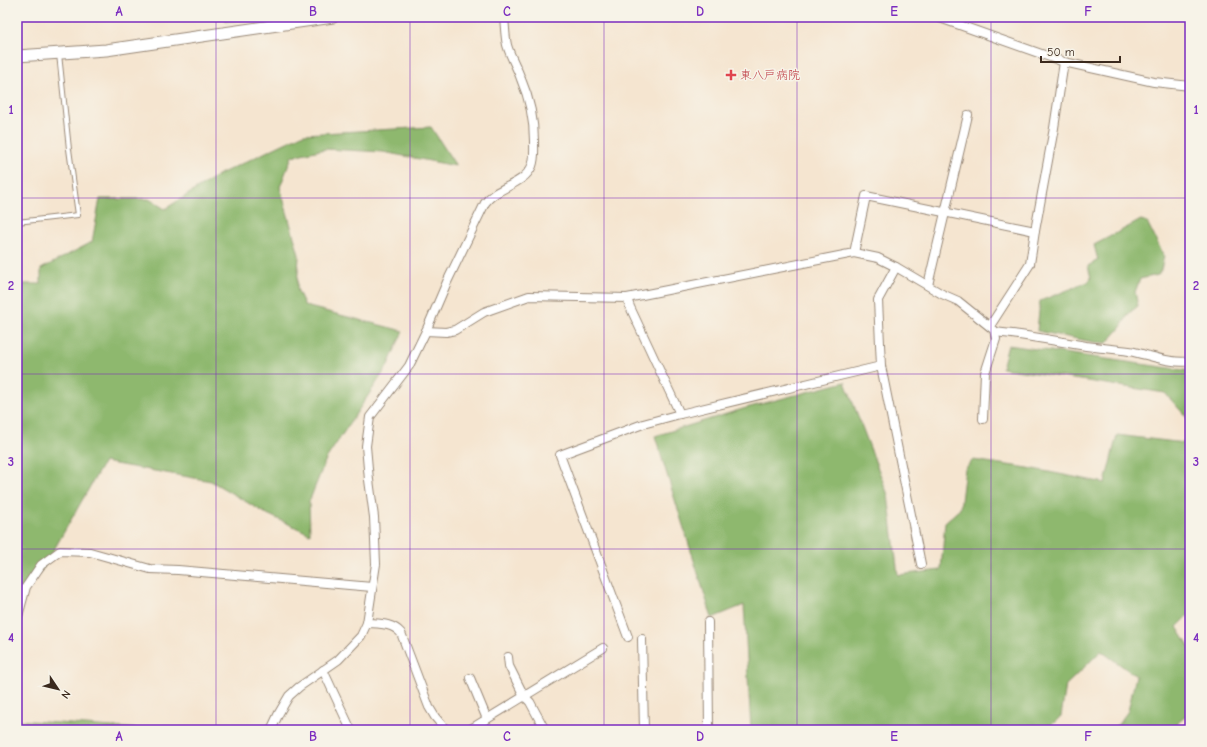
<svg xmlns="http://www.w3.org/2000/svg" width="1207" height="747" viewBox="0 0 1207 747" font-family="'Comic Neue','Klee One',sans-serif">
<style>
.green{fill:#b3d780;stroke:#77804f}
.forest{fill:#8eb86e;stroke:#647146}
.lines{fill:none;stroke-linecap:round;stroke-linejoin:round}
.service-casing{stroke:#988877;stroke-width:6}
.minor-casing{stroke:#988877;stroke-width:10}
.tertiary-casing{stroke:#988877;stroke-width:13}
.service{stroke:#fff;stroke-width:4}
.minor{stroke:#fff;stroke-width:8}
.tertiary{stroke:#fff;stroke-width:11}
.grid{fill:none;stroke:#7b2cbf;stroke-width:1;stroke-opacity:0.55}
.health-dot{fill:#e0444e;stroke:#f7f3e8;stroke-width:1.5}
.labels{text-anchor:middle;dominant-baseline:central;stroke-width:3;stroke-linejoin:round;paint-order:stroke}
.health-label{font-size:12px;fill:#be3a42;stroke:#f7f3e8;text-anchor:start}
.neatline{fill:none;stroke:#7b2cbf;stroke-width:1.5}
.grid-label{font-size:13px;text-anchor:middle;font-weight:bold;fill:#7b2cbf}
</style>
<rect width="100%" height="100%" fill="#f7f3e8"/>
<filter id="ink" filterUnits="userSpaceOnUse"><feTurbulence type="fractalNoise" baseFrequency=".025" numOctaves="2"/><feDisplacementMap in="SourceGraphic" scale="8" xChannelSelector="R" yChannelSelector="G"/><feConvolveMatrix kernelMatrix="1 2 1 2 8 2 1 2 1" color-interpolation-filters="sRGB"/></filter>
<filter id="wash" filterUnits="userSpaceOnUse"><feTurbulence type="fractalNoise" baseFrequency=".012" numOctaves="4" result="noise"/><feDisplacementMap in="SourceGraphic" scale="16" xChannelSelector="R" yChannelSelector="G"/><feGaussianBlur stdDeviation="0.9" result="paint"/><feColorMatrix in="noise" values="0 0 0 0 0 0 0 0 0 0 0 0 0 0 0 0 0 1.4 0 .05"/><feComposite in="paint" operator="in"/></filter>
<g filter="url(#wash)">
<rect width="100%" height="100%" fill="#f5e5d0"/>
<!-- green -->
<polygon class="green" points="225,17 265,17 226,22"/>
<!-- forest -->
<g class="forest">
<polygon points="431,127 456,166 383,152 325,149 292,156 280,187 299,255 297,289 305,306 403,331 387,367 326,459 309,502 310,534 265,513 211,481 104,462 44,567 17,600 17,284 41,284 41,269 92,242 100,199 149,199 165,209 220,174 304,134"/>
<polygon points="1141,220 1147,222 1164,256 1161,270 1158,275 1140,279 1135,292 1138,306 1129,313 1121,327 1107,343 1093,342 1037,331 1040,301 1088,282 1091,278 1088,266 1098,260 1094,245"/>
<polygon points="1008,345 1190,371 1190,421 1165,393 1002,368"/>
<polygon points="845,382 888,495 898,575 941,570 945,522 960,509 965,469 973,460 1028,468 1105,483 1117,435 1184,443 1190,437 1190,614 1177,627 1190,648 1190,710 1186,716 1169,730 1114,730 1128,711 1136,676 1101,651 1066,685 1061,716 1047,730 751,730 744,605 712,618 655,436 746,408"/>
<polygon points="17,720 153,730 17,730"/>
</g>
</g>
<g filter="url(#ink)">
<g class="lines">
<!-- service casing -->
<g class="service-casing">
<polyline id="service" points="17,222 78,215 69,149 59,54"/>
</g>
<!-- minor casing -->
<g class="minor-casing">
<g id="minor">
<polyline points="937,17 1064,62"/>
<polyline points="854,253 866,196 1035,231 1054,128 1064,62 1154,82 1190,86"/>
<polyline points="896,267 942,294 958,301 994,330 996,339 985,373 983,419"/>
<polyline points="928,285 968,115"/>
<polyline points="627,298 630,307 680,414"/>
<polyline points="990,326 1030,264 1035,231"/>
<polyline points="426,331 446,332 455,330 484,312 529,296 627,298 854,253 878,258 896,267 878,300 881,366 921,564"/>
<path d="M995 332C1026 335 1056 341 1086 346 1101 348 1115 349 1129 351 1146 354 1174 365 1190 361"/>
<polyline points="17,620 26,587 41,565 60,551 90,552 150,569 178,570 372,587"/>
<polyline points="708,622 709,730"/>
<path d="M367 623C380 624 392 623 401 633L429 707 435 717 446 730"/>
<polyline points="628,637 560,455 643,424 680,414 881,366"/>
<polyline points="642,639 644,730"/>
<polyline points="508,657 509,666 524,696 530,702 545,730"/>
<polyline points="323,670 351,730"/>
<polyline points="470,678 487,719"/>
<path d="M271 730 279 713 289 696 299 687 338 660 361 636 367 623 376 564 374 517 369 480 366 446 370 417 409 366 426 331 447 282 485 203C497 186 523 186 532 166 535 158 534 149 534 141 534 118 530 100 521 79 517 67 510 56 507 45 505 36 505 26 504 17"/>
<polyline points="469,730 603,648"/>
</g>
</g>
<!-- tertiary casing -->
<g class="tertiary-casing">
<g id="tertiary">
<polyline points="17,56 106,50 333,17"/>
<polyline points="1188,730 1190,728"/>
</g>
</g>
<!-- service -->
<use href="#service" class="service"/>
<!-- minor -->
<use href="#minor" class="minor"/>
<!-- tertiary -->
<use href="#tertiary" class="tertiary"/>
</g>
</g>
<!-- grid -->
<path class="grid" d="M216 17V730M410 17V730M604 17V730M797 17V730M991 17V730M17 198H1190M17 374H1190M17 549H1190"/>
<!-- markers -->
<path class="health-dot" d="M729 69h4v4h4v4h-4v4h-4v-4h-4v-4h4z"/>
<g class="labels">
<!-- health labels -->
<g class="health-label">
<text x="740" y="75">東八戸病院</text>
</g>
</g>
<!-- margin -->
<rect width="1207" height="747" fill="none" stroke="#f7f3e8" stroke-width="44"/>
<!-- north arrow -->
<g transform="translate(58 689) rotate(125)" stroke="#f7f3e8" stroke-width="3" paint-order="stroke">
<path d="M0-3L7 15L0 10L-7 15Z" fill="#3b2a1e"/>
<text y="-6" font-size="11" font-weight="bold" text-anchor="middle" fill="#3b2a1e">N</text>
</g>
<!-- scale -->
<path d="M1041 56v6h79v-6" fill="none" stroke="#3b2a1e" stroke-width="2"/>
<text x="1047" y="56" font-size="12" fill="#3b2a1e" stroke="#f7f3e8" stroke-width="3" paint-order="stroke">50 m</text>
<rect x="22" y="22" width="1163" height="703" class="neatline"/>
<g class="grid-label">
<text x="119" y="16">A</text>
<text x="313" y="16">B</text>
<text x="507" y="16">C</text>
<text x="700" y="16">D</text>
<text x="894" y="16">E</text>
<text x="1088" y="16">F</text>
<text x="11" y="114">1</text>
<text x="1196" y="114">1</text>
<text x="11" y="290">2</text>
<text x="1196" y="290">2</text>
<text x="11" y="466">3</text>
<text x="1196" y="466">3</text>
<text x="11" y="642">4</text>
<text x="1196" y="642">4</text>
<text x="119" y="741">A</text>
<text x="313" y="741">B</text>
<text x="507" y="741">C</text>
<text x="700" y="741">D</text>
<text x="894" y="741">E</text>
<text x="1088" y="741">F</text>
</g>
</svg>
